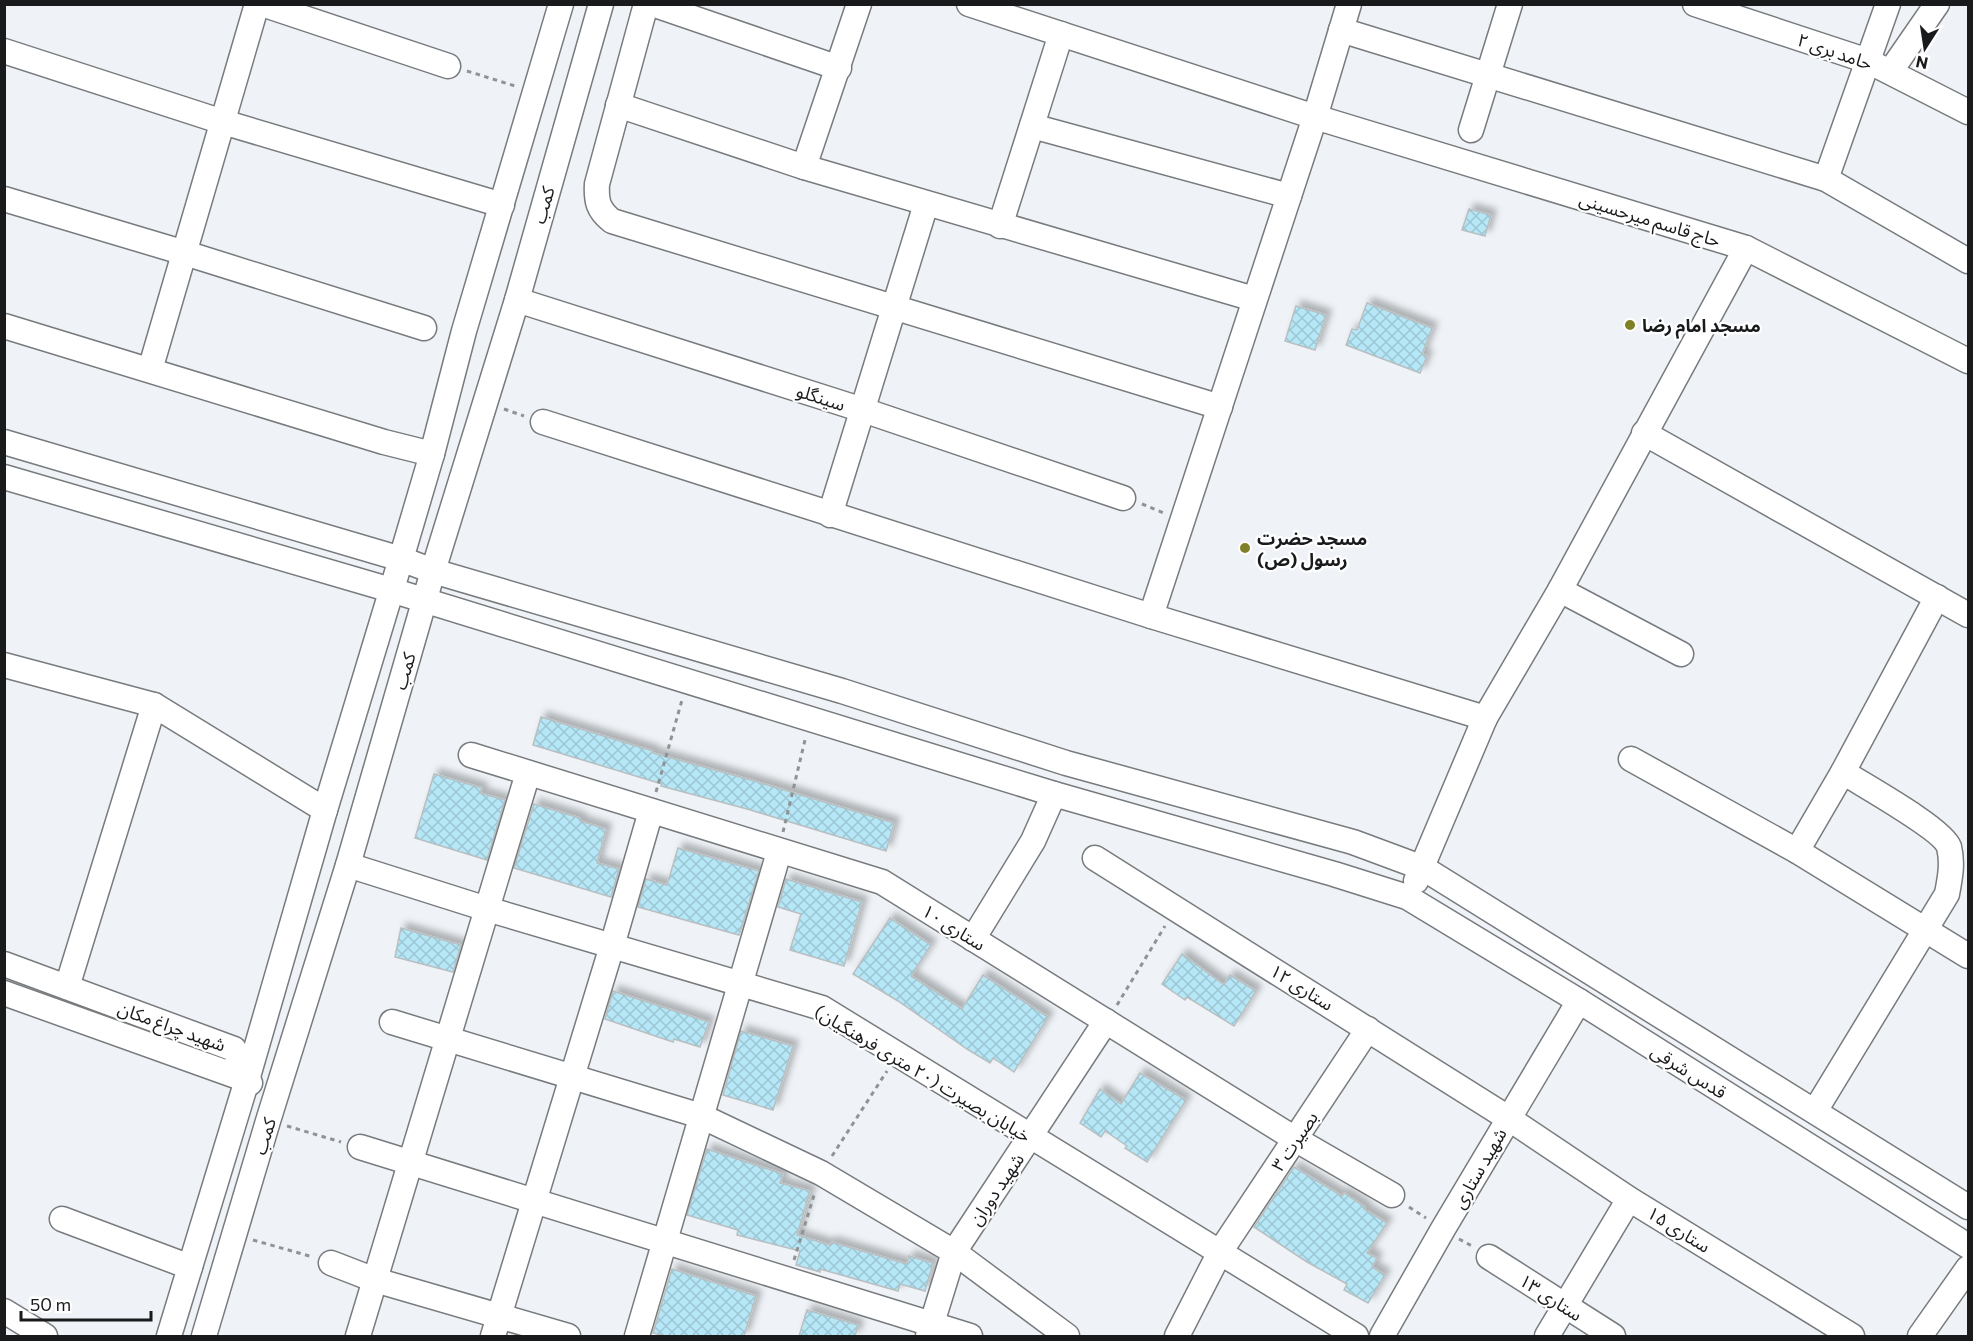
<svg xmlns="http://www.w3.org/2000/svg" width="1973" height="1341" viewBox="0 0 1973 1341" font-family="Commissioner,'Noto Sans Arabic',sans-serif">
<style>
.building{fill:url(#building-cross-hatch);stroke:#b9bfc1;stroke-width:1.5;filter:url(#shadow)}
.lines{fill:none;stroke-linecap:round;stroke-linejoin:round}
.minor-casing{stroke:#777b7e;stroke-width:27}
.path{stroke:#909395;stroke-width:3;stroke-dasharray:4.5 4.5;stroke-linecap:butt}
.minor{stroke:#fff;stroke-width:24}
.poi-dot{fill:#808028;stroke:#fff;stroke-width:2}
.labels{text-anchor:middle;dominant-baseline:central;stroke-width:4.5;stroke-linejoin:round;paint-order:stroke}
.street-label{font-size:18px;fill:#181a1b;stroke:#fff}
.poi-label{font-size:18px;font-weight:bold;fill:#181a1b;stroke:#fff;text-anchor:start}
</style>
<defs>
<pattern id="building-cross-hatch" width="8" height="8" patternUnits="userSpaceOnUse" patternTransform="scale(1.5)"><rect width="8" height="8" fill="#b6e7f7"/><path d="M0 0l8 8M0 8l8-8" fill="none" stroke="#9cc6d3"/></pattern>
<filter id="shadow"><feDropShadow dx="5.5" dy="-5.5" stdDeviation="3" flood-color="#0004"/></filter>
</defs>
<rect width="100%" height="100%" fill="#eff3f7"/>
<!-- building -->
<g class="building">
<polygon points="1469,209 1491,215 1485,236 1462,230"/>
<polygon points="1367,303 1432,328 1422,354 1427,356 1420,373 1346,345 1352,329 1357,330"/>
<polygon points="1296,306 1326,315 1315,350 1285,341"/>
<polygon points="541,717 653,751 653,753 751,780 894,823 886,851 747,809 661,786 662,784 533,745"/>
<polygon points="434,774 482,788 480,793 505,800 487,860 415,838"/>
<polygon points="534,804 580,818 580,821 606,829 597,863 619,869 611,897 514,868"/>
<polygon points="678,848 759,871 739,935 638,907 646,879 667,885"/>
<polygon points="786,879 862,902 844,966 790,950 801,914 778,907"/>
<polygon points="890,918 931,945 911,976 962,1009 983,975 1048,1017 1014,1072 993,1058 990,1063 967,1049 898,1001 853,974"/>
<polygon points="401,928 461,945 453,972 395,957"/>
<polygon points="1182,954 1224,985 1230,975 1256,991 1234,1026 1187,997 1185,1000 1162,984"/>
<polygon points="613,991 709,1022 700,1047 674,1039 673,1042 605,1019"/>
<polygon points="741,1031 793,1046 773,1110 723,1095"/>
<polygon points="1140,1073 1186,1100 1147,1162 1125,1148 1127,1146 1105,1131 1101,1137 1080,1123 1100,1089 1121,1104"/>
<polygon points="707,1149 783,1174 780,1183 810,1191 797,1235 830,1245 831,1242 907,1264 909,1256 933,1263 925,1291 900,1284 898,1291 820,1269 820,1272 796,1265 800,1251 737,1235 738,1230 687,1215"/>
<polygon points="1294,1167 1342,1196 1344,1193 1365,1207 1364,1209 1387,1223 1367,1253 1377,1258 1372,1267 1385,1275 1368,1303 1344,1290 1347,1284 1307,1262 1254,1227"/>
<polygon points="672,1269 756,1296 744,1336 665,1336 653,1333"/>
<polygon points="807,1310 858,1325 855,1336 799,1336"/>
</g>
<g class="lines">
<!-- minor casing -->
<g class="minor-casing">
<g id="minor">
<polyline points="262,4 448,66"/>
<path d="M646 4 597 184C596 201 598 210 612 221L1220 407"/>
<polyline points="652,4 839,68"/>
<polyline points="969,4 1315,117 1746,248 1968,361"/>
<polyline points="1695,4 1868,61 1968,112"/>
<polyline points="1341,30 1826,179 1968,261"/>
<polyline points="4,51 223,122 502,205"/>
<polyline points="1890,72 1937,4"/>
<polyline points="618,105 804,167 1254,299"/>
<polyline points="1032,126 1289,196"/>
<polyline points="1471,130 1510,4"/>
<polyline points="804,167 859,4"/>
<polyline points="1826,179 1888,4"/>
<polyline points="4,199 185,253 424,328"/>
<polyline points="1000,226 1061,34"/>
<polyline points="517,300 863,410 1123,498"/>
<polyline points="4,326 384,442 432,454"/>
<polyline points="150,370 257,4"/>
<polyline points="543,422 1151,616 1485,718"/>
<polyline points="1644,433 1968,615"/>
<polyline points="4,442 401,559 433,571 842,691 1066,763 1353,842 1423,868 1968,1207"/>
<polyline points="4,477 391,590 1054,794 1334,874 1407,897 1579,1001 1968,1246"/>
<polyline points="830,515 926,204"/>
<polyline points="1560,590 1681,654"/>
<polyline points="1151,616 1315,117 1349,4"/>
<polyline points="4,665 154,705 325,810"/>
<polyline points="471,755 882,882 1295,1139 1392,1195"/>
<polyline points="1631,759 1797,851 1968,956"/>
<polyline points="1797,851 1843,772 1937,597"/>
<polyline points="1095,858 1508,1118 1629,1199 1852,1336"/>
<polyline points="348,865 487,909 822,1008 1356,1336"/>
<polyline points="1416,881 1485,718 1560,590 1746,248"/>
<polyline points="973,939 1033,841 1054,794"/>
<polyline points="4,964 234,1049 250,1083"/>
<polyline points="67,987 154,705"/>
<polyline points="4,993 247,1080"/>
<polyline points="392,1022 701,1116 821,1173 954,1252 1067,1336"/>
<path d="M1815 1111 1947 894C1950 878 1953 863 1949 847 1943 829 1863 785 1843 772"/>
<polyline points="360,1147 970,1336"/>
<polyline points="62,1219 190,1267"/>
<polyline points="1489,1257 1613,1336"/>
<polyline points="331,1263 375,1280 568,1336"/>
<polyline points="4,1311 45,1336"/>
<polyline points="169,1336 247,1080 325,810 401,559 432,454 464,331 561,4"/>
<polyline points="204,1336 268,1121 348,865 433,571 517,300 601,4"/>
<polyline points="358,1336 528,773"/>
<polyline points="493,1336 612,946 651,811"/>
<polyline points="637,1336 779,852"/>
<polyline points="928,1336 954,1252 1106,1021"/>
<polyline points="1177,1336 1220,1252 1368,1029"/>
<polyline points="1382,1336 1443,1229 1579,1001"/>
<polyline points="1547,1336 1629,1199"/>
<polyline points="1920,1336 1968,1268"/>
</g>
</g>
<!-- path -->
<g class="path">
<polyline points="467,71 515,86"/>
<polyline points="504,409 524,416"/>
<polyline points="1142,504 1164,513"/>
<polyline points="656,792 682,700"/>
<polyline points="783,832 805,740"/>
<polyline points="1117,1005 1165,926"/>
<polyline points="287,1126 341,1142"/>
<polyline points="832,1156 887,1071"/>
<polyline points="1409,1207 1426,1218"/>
<polyline points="1459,1239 1472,1246"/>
<polyline points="253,1240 313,1257"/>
<polyline points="794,1260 815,1192"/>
</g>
<!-- minor -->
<use href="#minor" class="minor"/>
</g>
<!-- markers -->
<g class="poi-dot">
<circle cx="1630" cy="325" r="6"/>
<circle cx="1245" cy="548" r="6"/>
</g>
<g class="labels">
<!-- street labels -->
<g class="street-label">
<text transform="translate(1835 51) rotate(19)">حامد بری ۲</text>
<text transform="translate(543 205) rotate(-74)">کمب</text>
<text transform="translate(1650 219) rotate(17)">حاج قاسم میرحسینی</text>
<text transform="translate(821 397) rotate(18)">سینگلو</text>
<text transform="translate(404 671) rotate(-74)">کمب</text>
<text transform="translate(954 927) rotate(32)">ستاری ۱۰</text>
<text transform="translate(1302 987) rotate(32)">ستاری ۱۲</text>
<text transform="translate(172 1026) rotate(20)">شهید چراغ مکان</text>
<text transform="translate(1689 1071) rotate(32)">قدس شرقی</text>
<text transform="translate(923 1073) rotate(31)">خیابان بصیرت (۲۰ متری فرهنگیان)</text>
<text transform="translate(264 1136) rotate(-73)">کمب</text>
<text transform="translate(1294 1141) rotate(-56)">بصیرت ۳</text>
<text transform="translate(1479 1168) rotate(-60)">شهید ستاری</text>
<text transform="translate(996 1189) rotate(-56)">شهید دوران</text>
<text transform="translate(1679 1229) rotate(32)">ستاری ۱۵</text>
<text transform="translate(1551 1297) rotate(33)">ستاری ۱۳</text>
</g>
<!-- poi labels -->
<g class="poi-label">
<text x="1642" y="325">مسجد امام رضا</text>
<text x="1257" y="538">مسجد حضرت<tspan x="1257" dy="21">رسول (ص)</tspan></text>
</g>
</g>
<!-- border -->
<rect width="1973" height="1341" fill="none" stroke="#181a1b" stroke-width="12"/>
<!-- north arrow -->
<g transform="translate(1925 48) rotate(192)" stroke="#ffffff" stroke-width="4.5" paint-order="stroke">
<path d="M0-4.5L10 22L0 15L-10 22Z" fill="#181a1b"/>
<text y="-9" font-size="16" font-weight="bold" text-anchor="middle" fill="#181a1b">N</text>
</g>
<!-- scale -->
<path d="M21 1311v9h130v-9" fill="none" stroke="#181a1b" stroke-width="3"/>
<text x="30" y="1311" font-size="18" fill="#181a1b" stroke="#ffffff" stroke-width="4.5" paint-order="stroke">50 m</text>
</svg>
